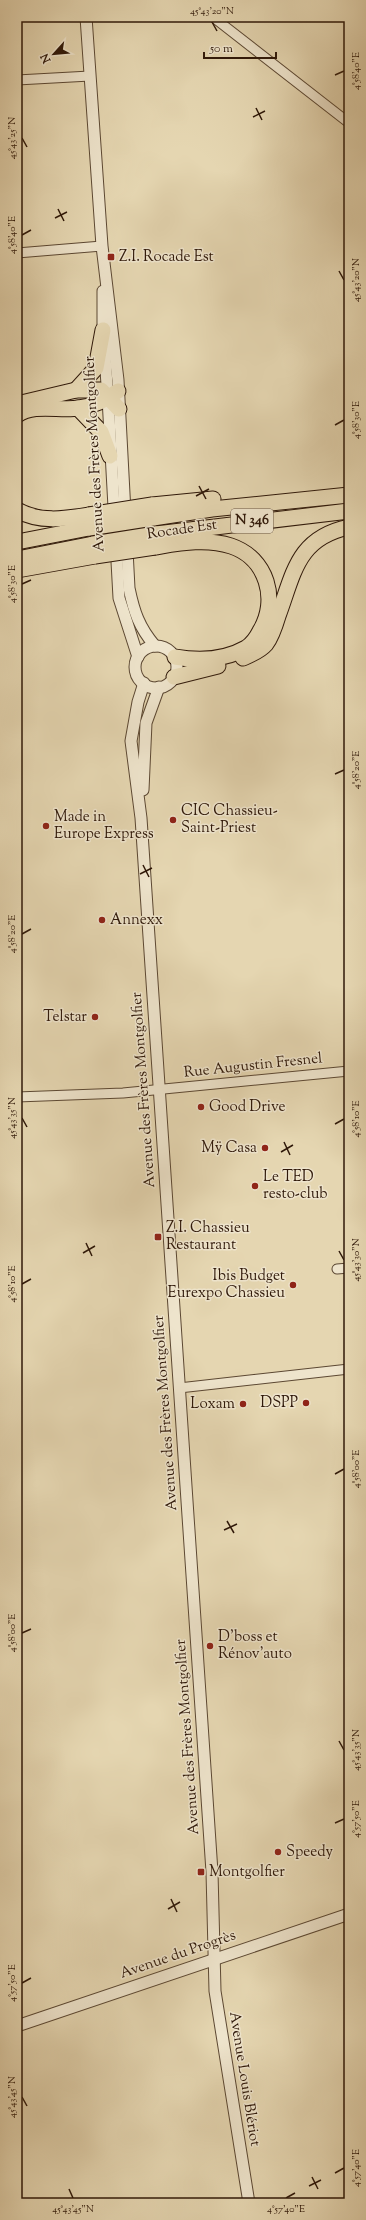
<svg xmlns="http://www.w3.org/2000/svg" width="366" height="2220" viewBox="0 0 366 2220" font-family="'Sorts Mill Goudy',serif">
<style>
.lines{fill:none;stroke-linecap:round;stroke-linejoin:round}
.minor-casing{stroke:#5c4833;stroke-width:11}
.tertiary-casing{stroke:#5c4833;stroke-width:13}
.trunk-casing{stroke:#2f1809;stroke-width:17}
.minor{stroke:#eee4cc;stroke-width:9}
.tertiary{stroke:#eee4cc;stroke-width:11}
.trunk{stroke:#e5d6b1;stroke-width:15}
.trunk-bridge-casing{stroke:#2f1809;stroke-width:17;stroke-linecap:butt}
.trunk-bridge{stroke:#e5d6b1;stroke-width:15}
.ticks{fill:none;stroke:#2f1809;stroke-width:1.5}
.poi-dot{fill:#8f2418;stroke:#eee4cc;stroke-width:1.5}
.labels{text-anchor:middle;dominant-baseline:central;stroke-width:3;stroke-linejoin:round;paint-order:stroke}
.shield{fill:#eee4cc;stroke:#685544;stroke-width:1}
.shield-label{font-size:14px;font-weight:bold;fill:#2f1809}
.poi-label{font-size:15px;fill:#2f1809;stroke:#eee4cc;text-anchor:start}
.street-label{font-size:15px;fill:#2f1809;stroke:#eee4cc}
.neatline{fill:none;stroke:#2f1809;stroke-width:1.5}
.ticks-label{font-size:10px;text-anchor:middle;fill:#2f1809}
</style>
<rect width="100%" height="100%" fill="#e5d6b1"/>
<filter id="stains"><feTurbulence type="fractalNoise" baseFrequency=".005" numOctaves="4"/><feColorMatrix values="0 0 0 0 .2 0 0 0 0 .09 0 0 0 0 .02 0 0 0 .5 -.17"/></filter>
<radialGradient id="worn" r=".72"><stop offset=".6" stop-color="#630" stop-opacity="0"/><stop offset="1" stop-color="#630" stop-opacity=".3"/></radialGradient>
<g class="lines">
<!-- minor casing -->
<g class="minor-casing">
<g id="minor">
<polyline points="213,17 349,123"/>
<polyline points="17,80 90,76"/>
<polyline points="17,253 102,246"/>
<polyline points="17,1097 123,1093 349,1071"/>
<polyline points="337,1269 349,1268"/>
<polyline points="179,1388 349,1369"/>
</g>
</g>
<!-- tertiary casing -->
<g class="tertiary-casing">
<g id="tertiary">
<path d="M86 17 102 246 118 380 129 588C134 612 139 627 155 646"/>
<polyline points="103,291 103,330 108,398 119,598 138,657"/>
<circle cx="156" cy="667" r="21"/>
<polyline points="144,683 138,702 131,741 141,818 212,1872 215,1991 249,2203"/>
<polyline points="143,790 146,723 159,687"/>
<polyline points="17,2026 349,1914"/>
</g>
</g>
<!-- trunk casing -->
<g class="trunk-casing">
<g id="trunk">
<polyline points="76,390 96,368 103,330"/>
<polyline points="17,404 76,390 101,390 119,409"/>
<polyline points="78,408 101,432 110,456"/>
<path d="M17 415C34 403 59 411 79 408 94 406 106 400 118 391"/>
<polyline points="152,505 213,499"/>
<path d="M17 510C40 523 64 519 89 515"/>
<polyline points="153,518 212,509 349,495"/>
<polyline points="156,534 349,511"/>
<polyline points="17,542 89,528"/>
<path d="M155 547C180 543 206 538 231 546 267 558 279 600 260 631 257 637 252 644 246 648 225 660 198 661 175 657"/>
<polyline points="17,559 93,544"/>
<polyline points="17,570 95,556"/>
<path d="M243 658C250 655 260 651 266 644 272 636 275 626 278 616 294 573 297 538 349 527"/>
<polyline points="174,677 218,666"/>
</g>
</g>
<!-- minor -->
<use href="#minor" class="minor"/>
<!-- tertiary -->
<use href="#tertiary" class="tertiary"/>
<!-- trunk -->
<use href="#trunk" class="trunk"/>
<!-- trunk-bridge casing -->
<g class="trunk-bridge-casing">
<g id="trunk-bridge">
<polyline points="89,515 152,505"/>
<polyline points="89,528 153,518"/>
<polyline points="93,544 156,534"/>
<polyline points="95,556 155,547"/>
</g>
</g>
<!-- trunk-bridge -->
<use href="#trunk-bridge" class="trunk-bridge"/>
</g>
<!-- ticks -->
<path class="ticks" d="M212 22 217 31M335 75 344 71M256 108 262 120M253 117 265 111M22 138 27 147M58 209 64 221M55 218 67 212M22 235 31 230M339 271 344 280M335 425 344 420M199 486 206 499M196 496 209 489M22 584 31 580M335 774 344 770M143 865 149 877M140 874 152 868M22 934 31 929M22 1118 27 1127M335 1124 344 1119M284 1142 290 1155M281 1152 293 1145M86 1243 92 1256M339 1251 344 1260M83 1253 95 1246M22 1284 31 1279M335 1474 344 1469M227 1521 234 1533M224 1530 237 1524M22 1633 31 1629M339 1741 344 1750M335 1823 344 1819M171 1899 177 1912M168 1909 180 1902M22 1983 31 1978M22 2097 27 2106M335 2173 344 2168M312 2177 318 2189M309 2186 321 2180M69 2189 73 2198M286 2198 295 2193"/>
<!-- markers -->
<g class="poi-dot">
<rect x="107" y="253" width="8" height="8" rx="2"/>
<circle cx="173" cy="820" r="4"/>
<circle cx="46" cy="826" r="4"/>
<circle cx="102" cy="920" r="4"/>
<circle cx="95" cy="1017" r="4"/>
<circle cx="201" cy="1107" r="4"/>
<circle cx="265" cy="1148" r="4"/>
<circle cx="255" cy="1186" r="4"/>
<rect x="154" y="1233" width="8" height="8" rx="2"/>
<circle cx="293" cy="1285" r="4"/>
<circle cx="306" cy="1403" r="4"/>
<circle cx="243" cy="1404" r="4"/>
<circle cx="210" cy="1646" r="4"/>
<circle cx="278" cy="1852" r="4"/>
<rect x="197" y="1868" width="8" height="8" rx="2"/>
</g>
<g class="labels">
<!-- shield labels -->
<rect class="shield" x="231" y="509" width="42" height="24" rx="3"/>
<g class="shield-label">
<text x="252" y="521">N 346</text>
</g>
<!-- poi labels -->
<g class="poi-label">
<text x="119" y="257">Z.I. Rocade Est</text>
<text x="181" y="811">CIC Chassieu-<tspan x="181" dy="17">Saint-Priest</tspan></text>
<text x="54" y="817">Made in<tspan x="54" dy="17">Europe Express</tspan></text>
<text x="110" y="920">Annexx</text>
<text x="87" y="1017" text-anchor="end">Telstar</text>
<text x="209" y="1107">Good Drive</text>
<text x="257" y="1148" text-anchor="end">Mÿ Casa</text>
<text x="263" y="1177">Le TED<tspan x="263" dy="17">resto-club</tspan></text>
<text x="166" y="1228">Z.I. Chassieu<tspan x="166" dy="17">Restaurant</tspan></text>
<text x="285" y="1276" text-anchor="end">Ibis Budget<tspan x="285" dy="17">Eurexpo Chassieu</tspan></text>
<text x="298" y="1403" text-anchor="end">DSPP</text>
<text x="235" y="1404" text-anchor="end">Loxam</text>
<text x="218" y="1637">D'boss et<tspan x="218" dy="17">Rénov'auto</tspan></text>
<text x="286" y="1852">Speedy</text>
<text x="209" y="1872">Montgolfier</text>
</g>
<!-- street labels -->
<g class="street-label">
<text transform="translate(95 454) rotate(-93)">Avenue des Frères Montgolfier</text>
<text transform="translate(182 530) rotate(-8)">Rocade Est</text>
<text transform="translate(253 1066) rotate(-6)">Rue Augustin Fresnel</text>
<text transform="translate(144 1090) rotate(-94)">Avenue des Frères Montgolfier</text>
<text transform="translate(166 1413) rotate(-94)">Avenue des Frères Montgolfier</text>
<text transform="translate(188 1737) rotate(-94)">Avenue des Frères Montgolfier</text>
<text transform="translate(178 1955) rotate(-19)">Avenue du Progrès</text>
<text transform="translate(244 2079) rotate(81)">Avenue Louis Blériot</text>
</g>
</g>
<!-- margin -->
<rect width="366" height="2220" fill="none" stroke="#e5d6b1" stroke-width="44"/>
<!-- north arrow -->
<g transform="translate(54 54) rotate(243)" stroke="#eee4cc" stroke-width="3" paint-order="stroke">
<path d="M0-3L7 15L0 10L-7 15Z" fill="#2f1809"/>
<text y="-6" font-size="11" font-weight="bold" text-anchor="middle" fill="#2f1809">N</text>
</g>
<!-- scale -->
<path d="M204 52v6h72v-6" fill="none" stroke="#2f1809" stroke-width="2"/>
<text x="210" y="52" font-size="12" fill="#2f1809" stroke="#eee4cc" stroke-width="3" paint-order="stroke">50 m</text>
<rect x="22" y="22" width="322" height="2176" class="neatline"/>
<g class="ticks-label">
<text x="212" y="14">45°43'20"N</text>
<text transform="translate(355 71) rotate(-90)" y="4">4°58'40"E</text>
<text transform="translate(11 138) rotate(-90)" y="4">45°43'25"N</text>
<text transform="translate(11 235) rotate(-90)" y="4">4°58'40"E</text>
<text transform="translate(355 280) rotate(-90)" y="4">45°43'20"N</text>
<text transform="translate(355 420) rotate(-90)" y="4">4°58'30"E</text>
<text transform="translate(11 584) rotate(-90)" y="4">4°58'30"E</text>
<text transform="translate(355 770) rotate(-90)" y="4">4°58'20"E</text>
<text transform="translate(11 934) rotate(-90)" y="4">4°58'20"E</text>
<text transform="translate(11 1118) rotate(-90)" y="4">45°43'35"N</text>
<text transform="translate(355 1119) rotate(-90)" y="4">4°58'10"E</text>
<text transform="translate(355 1260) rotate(-90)" y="4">45°43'30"N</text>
<text transform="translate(11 1284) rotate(-90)" y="4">4°58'10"E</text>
<text transform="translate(355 1469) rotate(-90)" y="4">4°58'00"E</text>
<text transform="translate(11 1633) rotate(-90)" y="4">4°58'00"E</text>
<text transform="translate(355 1750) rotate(-90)" y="4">45°43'35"N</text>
<text transform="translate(355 1819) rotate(-90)" y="4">4°57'50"E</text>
<text transform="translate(11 1983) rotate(-90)" y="4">4°57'50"E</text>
<text transform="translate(11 2097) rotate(-90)" y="4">45°43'45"N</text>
<text transform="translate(355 2168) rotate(-90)" y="4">4°57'40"E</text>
<text x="73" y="2212">45°43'45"N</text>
<text x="286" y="2212">4°57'40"E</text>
</g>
<rect width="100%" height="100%" filter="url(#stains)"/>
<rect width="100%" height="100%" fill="url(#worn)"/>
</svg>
